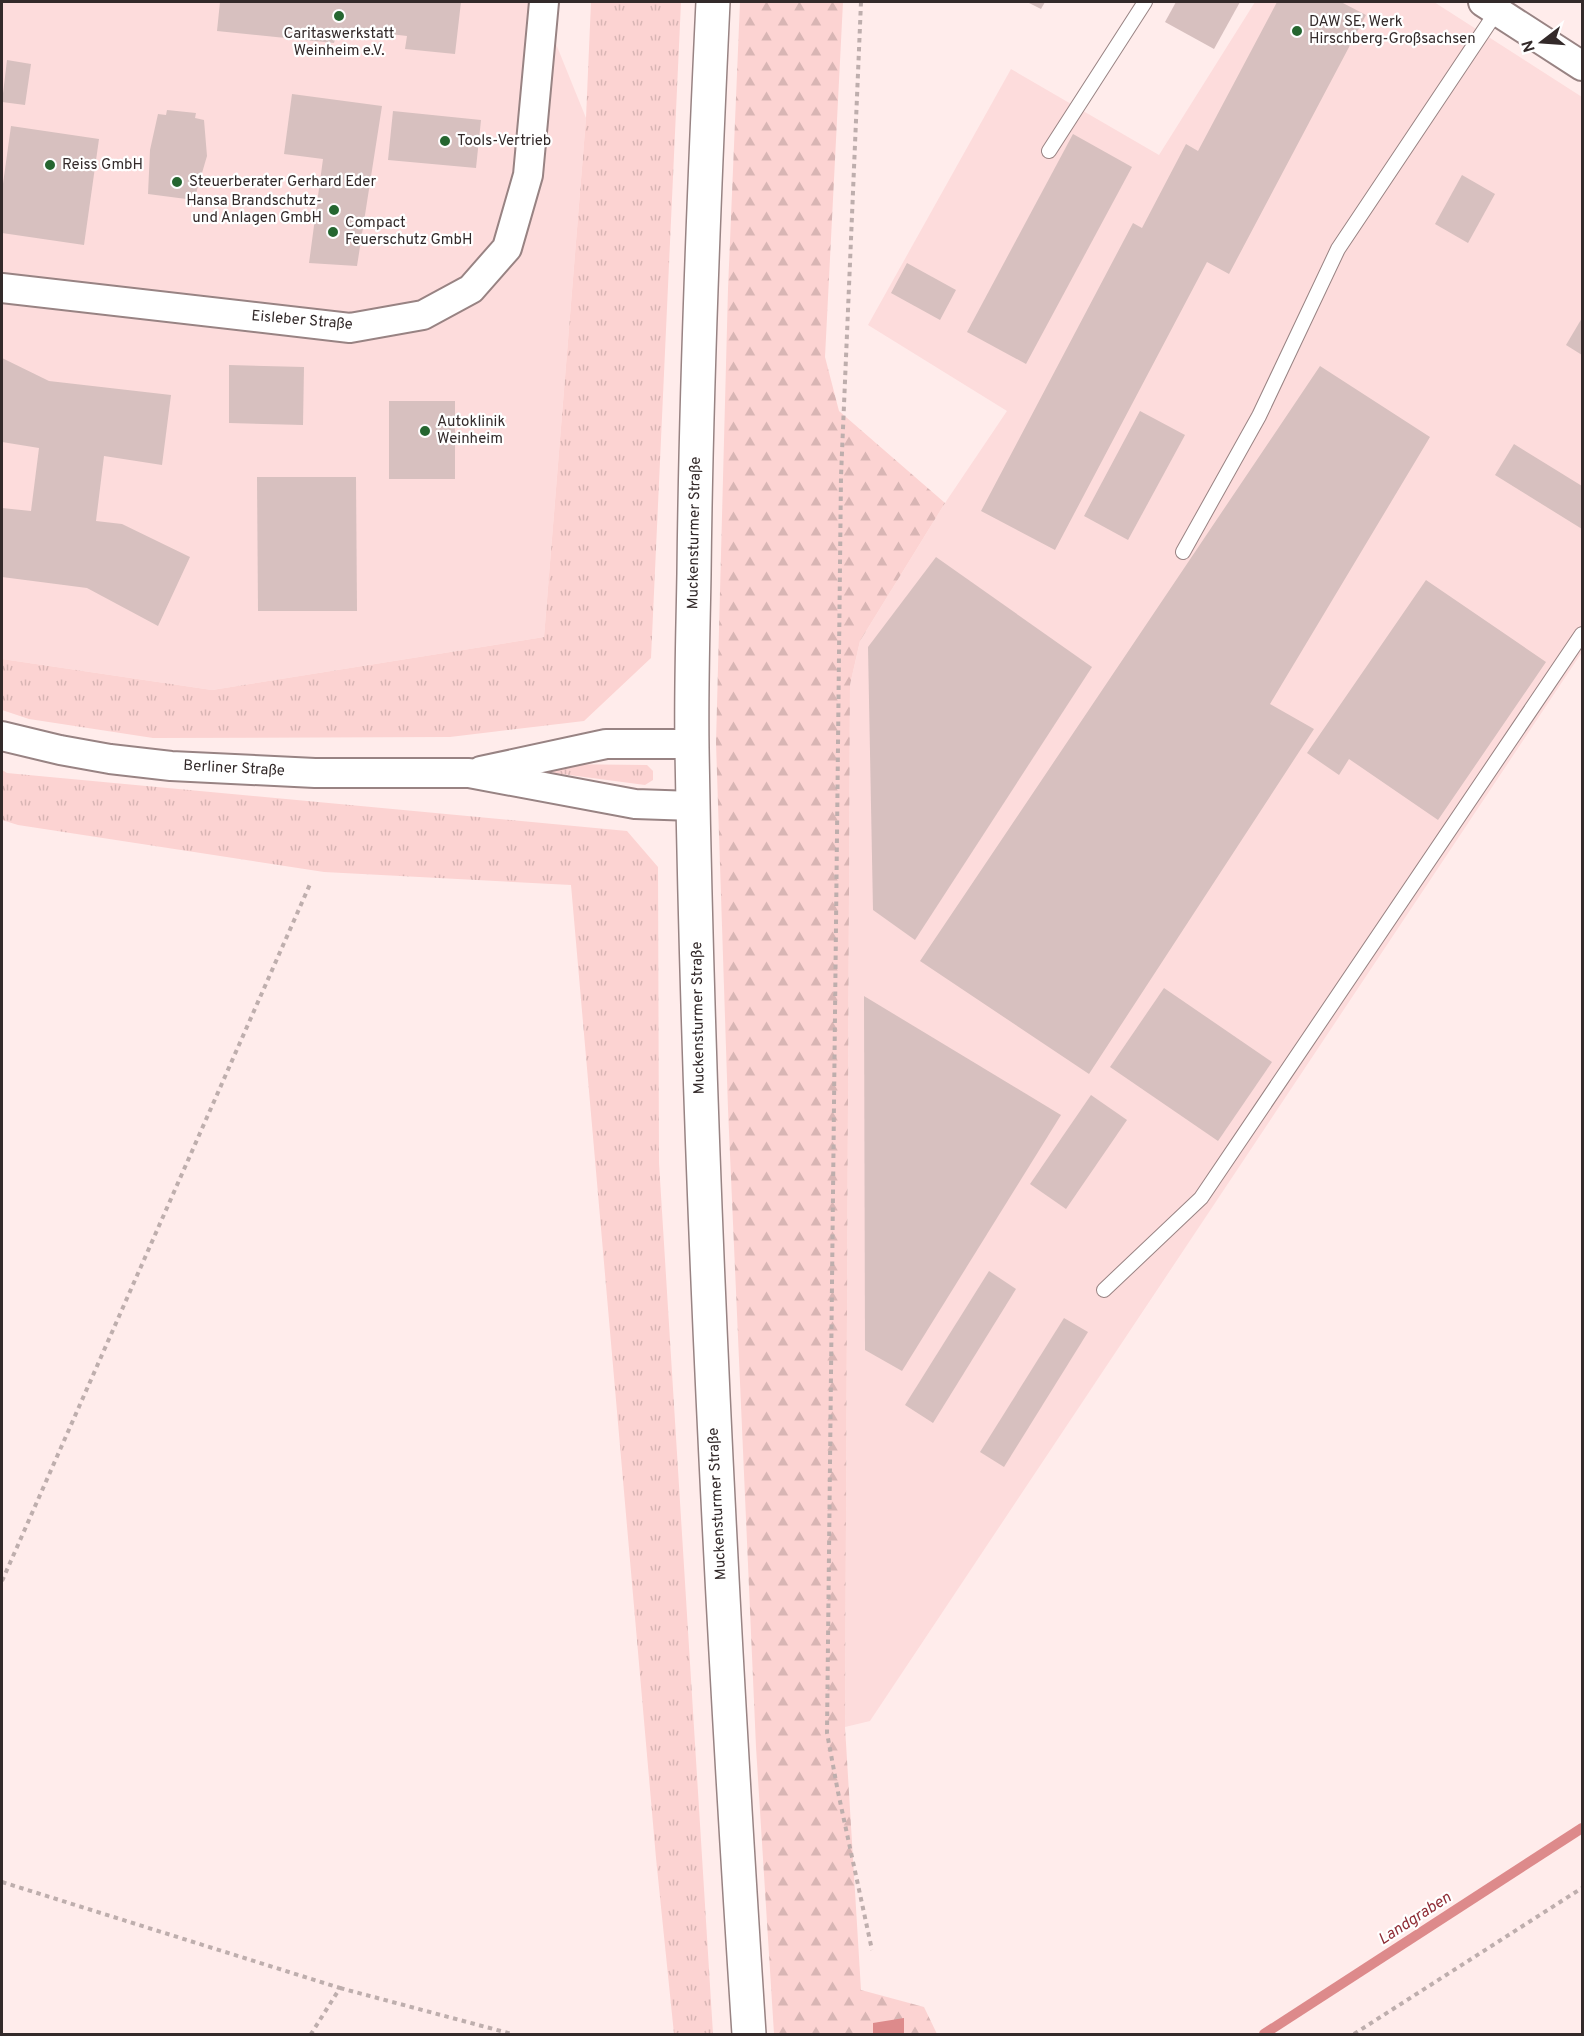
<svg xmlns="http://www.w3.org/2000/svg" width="1584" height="2036" viewBox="0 0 1584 2036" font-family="Overpass,sans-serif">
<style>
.built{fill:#fddcdc}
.grass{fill:url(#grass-tufts)}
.forest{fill:url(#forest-firs)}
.water{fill:#dd8a8b}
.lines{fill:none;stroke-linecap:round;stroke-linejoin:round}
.stream{stroke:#dd8a8b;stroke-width:10}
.building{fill:#d7c0bf}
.lane-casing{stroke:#988383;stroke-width:16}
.street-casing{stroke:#988383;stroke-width:32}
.secondary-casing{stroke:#988383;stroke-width:36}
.path{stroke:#beaead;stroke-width:4;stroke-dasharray:4.5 4.5;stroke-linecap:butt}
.lane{stroke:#fff;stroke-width:14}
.street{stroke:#fff;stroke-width:28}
.secondary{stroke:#fff;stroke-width:33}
.poi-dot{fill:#256630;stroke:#fff;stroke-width:2}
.labels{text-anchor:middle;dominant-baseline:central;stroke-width:4.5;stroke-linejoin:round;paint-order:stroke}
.poi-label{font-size:15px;fill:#332a2a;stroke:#fff;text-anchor:start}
.street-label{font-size:15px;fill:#332a2a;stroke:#fff}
.water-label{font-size:16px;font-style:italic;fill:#8f2d36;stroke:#fff}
</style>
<defs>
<pattern id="grass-tufts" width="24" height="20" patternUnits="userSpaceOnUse" patternTransform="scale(1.5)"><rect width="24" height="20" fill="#fcd3d2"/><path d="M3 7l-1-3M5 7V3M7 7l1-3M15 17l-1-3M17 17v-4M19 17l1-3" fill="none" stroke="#d8b5b4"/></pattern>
<pattern id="forest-firs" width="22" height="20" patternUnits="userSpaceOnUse" patternTransform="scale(1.5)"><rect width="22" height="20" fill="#fcd3d2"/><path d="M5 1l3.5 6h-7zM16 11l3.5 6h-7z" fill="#d8b5b4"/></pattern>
</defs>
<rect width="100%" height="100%" fill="#ffeceb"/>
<!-- built -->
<g class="built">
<polygon points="2,2 539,2 586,118 544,637 212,690 2,659"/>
<polygon points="1255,2 1434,2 1582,97 1582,652 870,1721 845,1727 850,685 860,641 945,503 1007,411 868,325 1011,69 1159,155"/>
</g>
<!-- grass -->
<g class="grass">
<polygon points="591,2 681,2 651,658 584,721 450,737 153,738 29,719 2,710 2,659 212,690 544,637 586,118"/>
<polygon points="554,764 647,765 653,771 653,780 645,785 554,773 548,770"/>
<polygon points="2,770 7,773 627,831 658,867 659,1163 713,2034 674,2034 656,1858 571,885 324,872 18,825 2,820"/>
</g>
<!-- forest -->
<polygon class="forest" points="740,2 843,2 825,357 839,411 945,503 860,641 850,685 845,1727 861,1990 924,2007 937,2034 774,2034 756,1747 728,1109 716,743 728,289"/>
<!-- water -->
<polygon class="water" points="904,2018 904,2034 873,2034 873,2023"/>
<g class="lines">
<!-- stream -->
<polyline class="stream" points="1264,2034 1582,1828"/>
</g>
<!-- building -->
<g class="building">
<polygon points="220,2 461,2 455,54 405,49 407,36 364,31 363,39 336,36 334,43 217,31"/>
<polygon points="1027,2 1045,2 1041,9"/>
<polygon points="1176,2 1240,2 1214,49 1165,22"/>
<polygon points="1277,2 1341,2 1366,15 1229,274 1207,262 1055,550 981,511 1133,223 1142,228 1186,144 1198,151"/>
<polygon points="7,60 31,64 25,105 2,102"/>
<polygon points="292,94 382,106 357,266 309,263 323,159 284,154"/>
<polygon points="167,110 196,113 195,118 204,120 207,156 194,200 148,194 150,150 158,114 166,115"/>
<polygon points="393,111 481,120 476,168 388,160"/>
<polygon points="11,126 99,139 84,245 2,233 2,191"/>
<polygon points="1073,134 1132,167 1026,364 967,332"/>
<polygon points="1462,175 1495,194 1468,243 1435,224"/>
<polygon points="907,263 956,290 940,320 891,293"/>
<polygon points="1582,318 1582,355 1566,345"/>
<polygon points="2,358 49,381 171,395 162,465 104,456 96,521 122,524 190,557 158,626 87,588 2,577 2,508 31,511 39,448 2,442"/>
<polygon points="229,365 304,367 303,425 229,423"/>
<polygon points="1320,366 1430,437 1270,704 1314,729 1089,1074 920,961"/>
<rect x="389" y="401" width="66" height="78"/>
<polygon points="1140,411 1185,435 1128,540 1084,516"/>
<polygon points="1514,444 1582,486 1582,529 1495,475"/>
<polygon points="257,477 356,477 357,611 258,611"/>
<polygon points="936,557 1092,667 915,940 873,910 868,647"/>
<polygon points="1426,580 1546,662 1438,820 1349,759 1339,775 1307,753"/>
<polygon points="1164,988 1272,1062 1218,1141 1110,1067"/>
<polygon points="864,996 1061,1115 902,1371 865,1350"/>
<polygon points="1091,1095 1127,1120 1066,1209 1030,1184"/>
<polygon points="989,1271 1016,1289 933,1423 905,1405"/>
<polygon points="1064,1318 1088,1332 1004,1467 980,1452"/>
</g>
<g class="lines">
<!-- lane casing -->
<g class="lane-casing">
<g id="lane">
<polyline points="1049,151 1145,2"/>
<polyline points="1183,552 1259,416 1338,249 1497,11"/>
<polyline points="1104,1290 1201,1198 1582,634"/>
</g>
</g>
<!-- street casing -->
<g class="street-casing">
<g id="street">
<polyline points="1483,2 1582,66"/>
<polyline points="2,288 350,328 423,315 471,289 507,248 528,175 544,2"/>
<polyline points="2,736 60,750 110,759 171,766 315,773 469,773 635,804 694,806"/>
<polyline points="481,771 606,744 692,744"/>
</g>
</g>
<!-- secondary casing -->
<g class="secondary-casing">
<path id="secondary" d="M713 2C704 192 696 383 694 574 693 632 691 690 692 748 699 1177 721 1606 749 2034"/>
</g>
<!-- path -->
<g class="path">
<polyline points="861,2 841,476 827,1733 838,1792 872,1950"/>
<polyline points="2,1581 311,882"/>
<polyline points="2,1882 340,1988 311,2034"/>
<polyline points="340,1988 512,2034"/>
<polyline points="1354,2034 1582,1888"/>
</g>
<!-- lane -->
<use href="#lane" class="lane"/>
<!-- street -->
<use href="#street" class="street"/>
<!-- secondary -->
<use href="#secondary" class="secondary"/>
</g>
<!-- markers -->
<g class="poi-dot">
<circle cx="339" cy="16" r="6"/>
<circle cx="1297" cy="31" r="6"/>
<circle cx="445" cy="141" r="6"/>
<circle cx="50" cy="165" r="6"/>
<circle cx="177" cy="182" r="6"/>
<circle cx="334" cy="210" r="6"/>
<circle cx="333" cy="232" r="6"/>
<circle cx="425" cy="431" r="6"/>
</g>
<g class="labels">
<!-- poi labels -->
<g class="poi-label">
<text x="1309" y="22">DAW SE, Werk<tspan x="1309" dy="17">Hirschberg-Großsachsen</tspan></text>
<text x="339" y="34" text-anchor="middle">Caritaswerkstatt<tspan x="339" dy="17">Weinheim e.V.</tspan></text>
<text x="457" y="141">Tools-Vertrieb</text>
<text x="62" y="165">Reiss GmbH</text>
<text x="189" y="182">Steuerberater Gerhard Eder</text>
<text x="322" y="201" text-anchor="end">Hansa Brandschutz-<tspan x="322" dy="17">und Anlagen GmbH</tspan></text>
<text x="345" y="223">Compact<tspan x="345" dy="17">Feuerschutz GmbH</tspan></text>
<text x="437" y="422">Autoklinik<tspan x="437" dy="17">Weinheim</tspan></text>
</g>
<!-- street labels -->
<g class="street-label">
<text transform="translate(302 321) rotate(5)">Eisleber Straße</text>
<text transform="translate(695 533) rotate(-89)">Muckensturmer Straße</text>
<text transform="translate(234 769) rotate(3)">Berliner Straße</text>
<text transform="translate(699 1018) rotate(-91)">Muckensturmer Straße</text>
<text transform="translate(718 1504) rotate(-93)">Muckensturmer Straße</text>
</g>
<!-- water labels -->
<g class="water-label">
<text transform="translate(1415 1919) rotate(-33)">Landgraben</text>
</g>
</g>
<!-- border -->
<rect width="1584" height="2036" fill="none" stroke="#332a2a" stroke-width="6"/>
<!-- north arrow -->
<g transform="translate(1542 42) rotate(253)" stroke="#ffffff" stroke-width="4.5" paint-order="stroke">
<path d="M0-4.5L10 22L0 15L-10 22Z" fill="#332a2a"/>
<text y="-9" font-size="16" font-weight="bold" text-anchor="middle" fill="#332a2a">N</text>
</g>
</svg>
